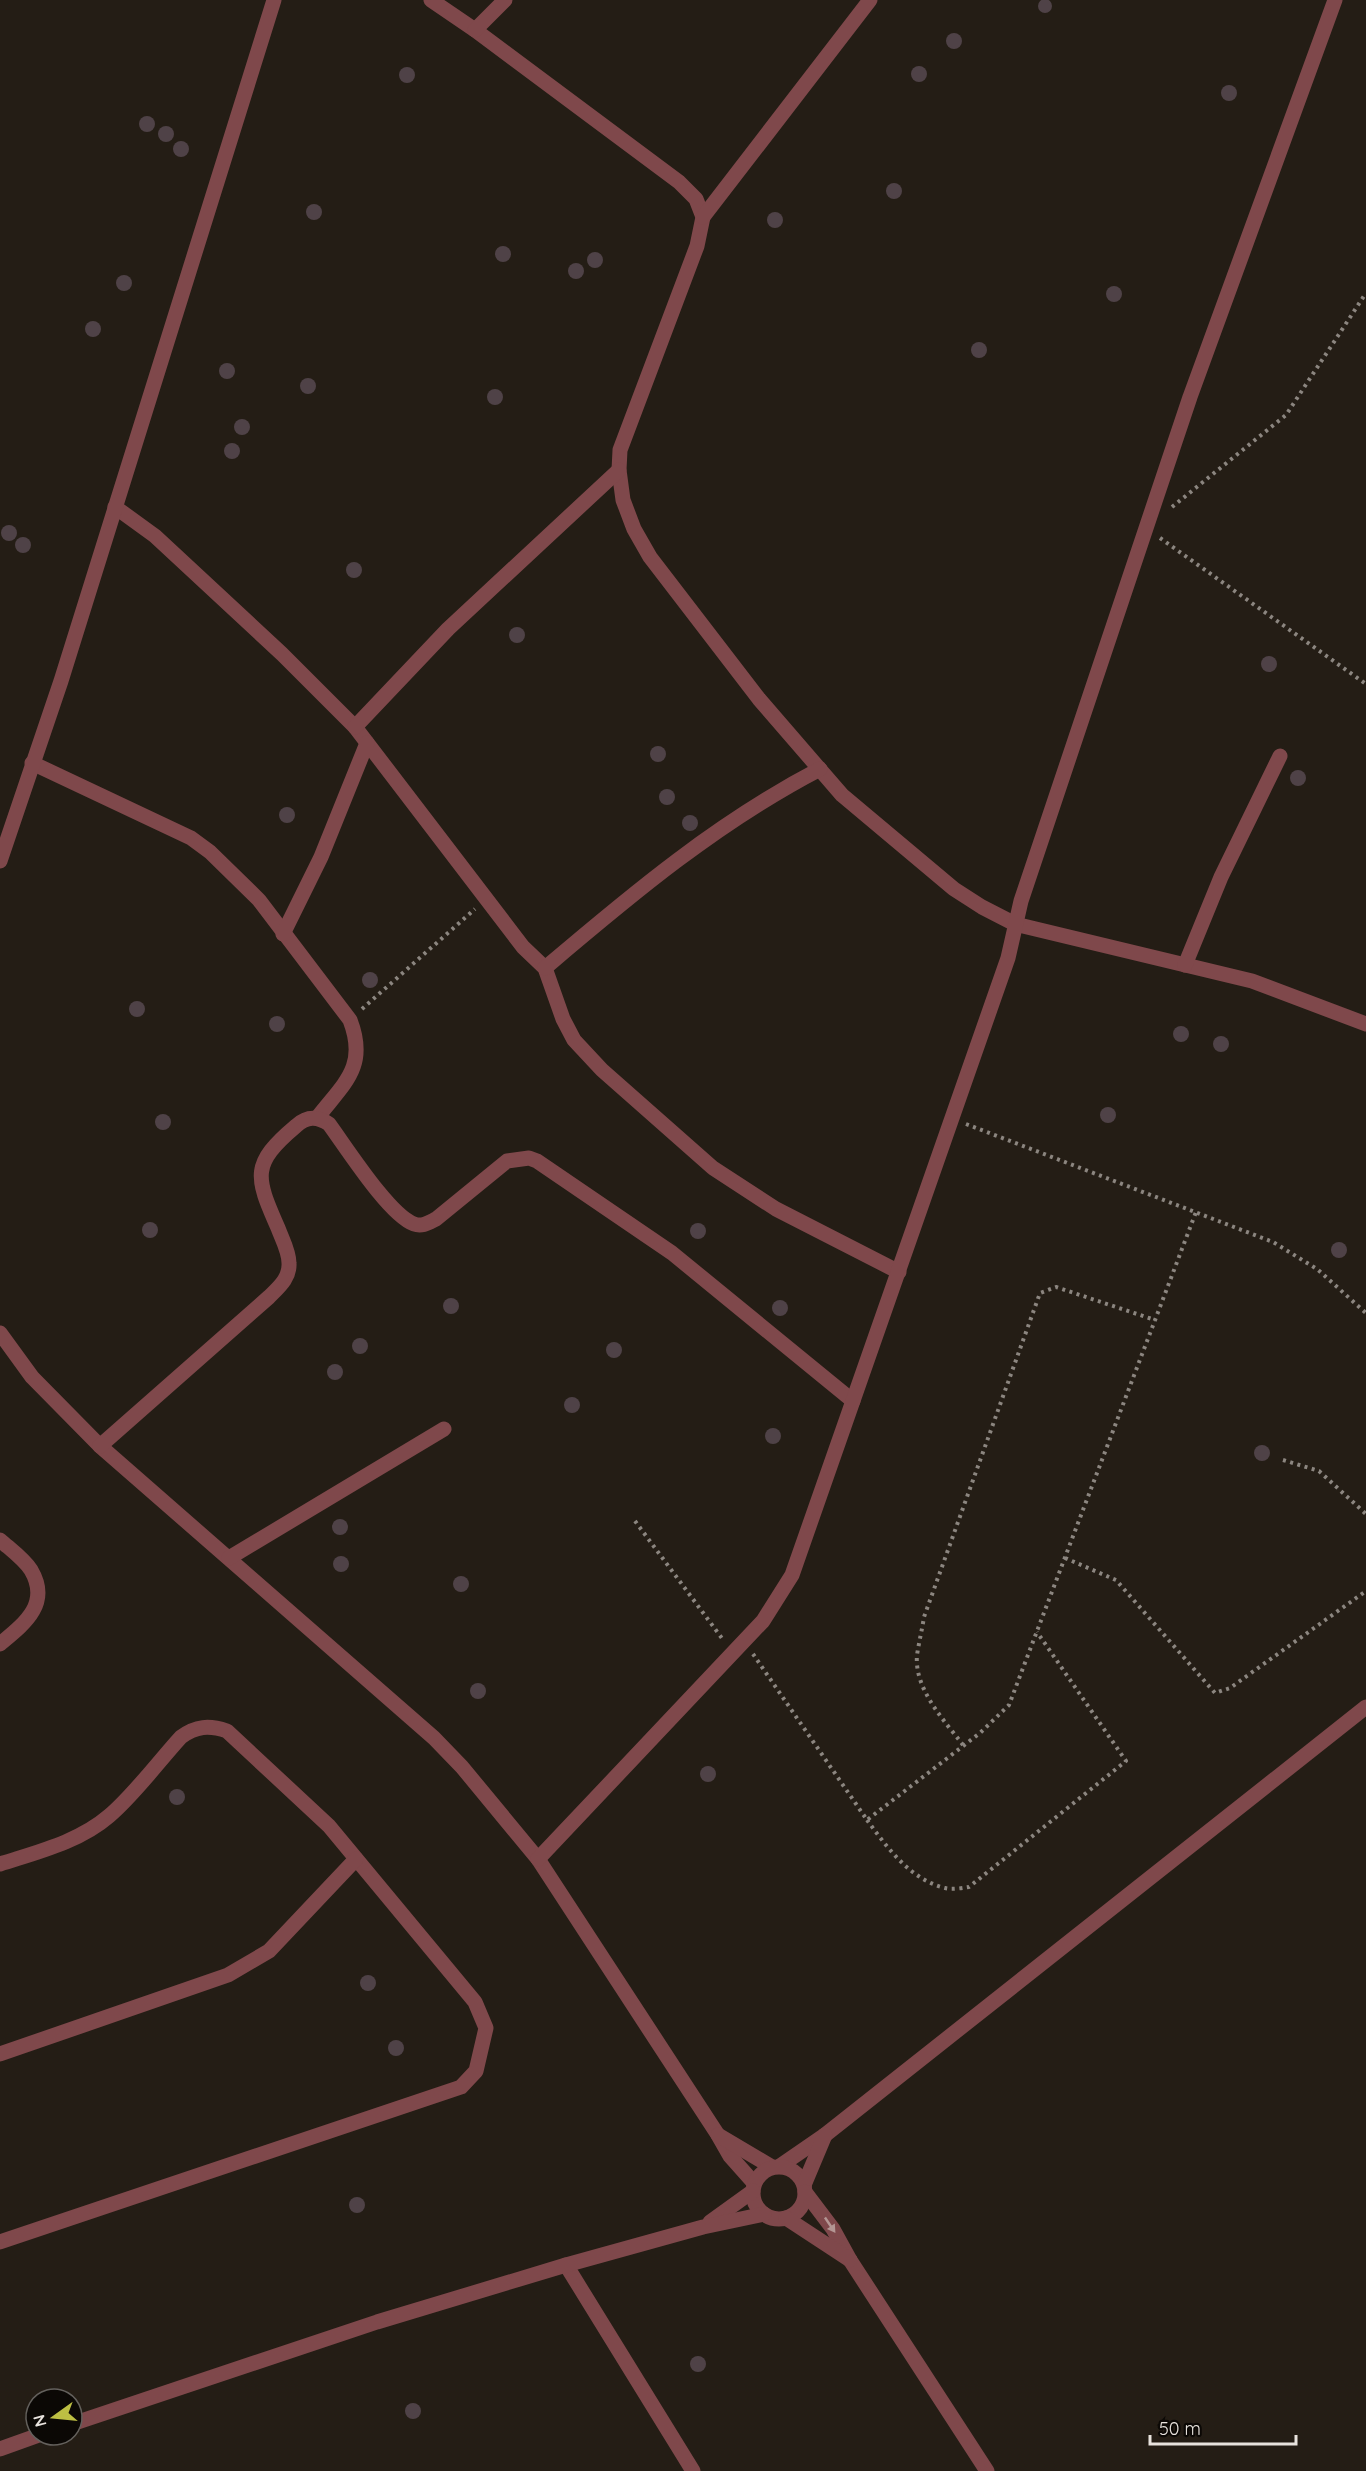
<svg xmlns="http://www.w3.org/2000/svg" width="1366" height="2471" viewBox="0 0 1366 2471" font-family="Quicksand,sans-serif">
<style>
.building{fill:#4f4247}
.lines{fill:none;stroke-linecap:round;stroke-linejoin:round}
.path{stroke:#8c8680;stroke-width:4;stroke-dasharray:3 4.5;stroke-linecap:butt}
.minor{stroke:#7f484b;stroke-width:15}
.oneway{fill:#b49694}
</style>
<rect width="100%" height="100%" fill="#241d15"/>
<!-- building -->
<g class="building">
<circle cx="1045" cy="6" r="7"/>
<circle cx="954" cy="41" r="8"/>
<circle cx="919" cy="74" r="8"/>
<circle cx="407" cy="75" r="8"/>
<circle cx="1229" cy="93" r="8"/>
<circle cx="147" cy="124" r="8"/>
<circle cx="166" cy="134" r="8"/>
<circle cx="181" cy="149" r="8"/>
<circle cx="894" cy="191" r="8"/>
<circle cx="314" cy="212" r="8"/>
<circle cx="775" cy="220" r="8"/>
<circle cx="503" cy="254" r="8"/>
<circle cx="595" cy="260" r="8"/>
<circle cx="576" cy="271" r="8"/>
<circle cx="124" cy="283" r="8"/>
<circle cx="1114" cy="294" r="8"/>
<circle cx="93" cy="329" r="8"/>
<circle cx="979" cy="350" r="8"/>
<circle cx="227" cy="371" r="8"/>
<circle cx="308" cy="386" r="8"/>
<circle cx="495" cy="397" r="8"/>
<circle cx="242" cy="427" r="8"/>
<circle cx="232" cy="451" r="8"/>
<circle cx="9" cy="533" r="8"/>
<circle cx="23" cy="545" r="8"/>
<circle cx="354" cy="570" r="8"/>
<circle cx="517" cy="635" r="8"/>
<circle cx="1269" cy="664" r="8"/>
<circle cx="658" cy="754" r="8"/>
<circle cx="1298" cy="778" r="8"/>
<circle cx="667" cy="797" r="8"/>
<circle cx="287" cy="815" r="8"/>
<circle cx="690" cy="823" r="8"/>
<circle cx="370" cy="980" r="8"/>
<circle cx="137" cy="1009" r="8"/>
<circle cx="277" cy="1024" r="8"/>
<circle cx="1181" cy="1034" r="8"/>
<circle cx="1221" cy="1044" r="8"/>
<circle cx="1108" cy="1115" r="8"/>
<circle cx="163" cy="1122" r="8"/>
<circle cx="150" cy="1230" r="8"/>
<circle cx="698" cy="1231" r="8"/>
<circle cx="1339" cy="1250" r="8"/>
<circle cx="451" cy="1306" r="8"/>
<circle cx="780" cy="1308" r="8"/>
<circle cx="360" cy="1346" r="8"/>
<circle cx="614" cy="1350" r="8"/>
<circle cx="335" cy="1372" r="8"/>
<circle cx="572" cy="1405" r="8"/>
<circle cx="773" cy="1436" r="8"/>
<circle cx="1262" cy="1453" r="8"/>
<circle cx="340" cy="1527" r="8"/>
<circle cx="341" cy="1564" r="8"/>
<circle cx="461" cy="1584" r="8"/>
<circle cx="478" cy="1691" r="8"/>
<circle cx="708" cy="1774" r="8"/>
<circle cx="177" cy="1797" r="8"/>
<circle cx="368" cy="1983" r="8"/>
<circle cx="396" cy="2048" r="8"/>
<circle cx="357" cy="2205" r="8"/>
<circle cx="698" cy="2364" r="8"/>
<circle cx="413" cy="2411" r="8"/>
</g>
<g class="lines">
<!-- path -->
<g class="path">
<polyline points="1172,507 1286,415 1366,293"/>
<polyline points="1160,538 1366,684"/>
<polyline points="362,1009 475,909"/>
<polyline points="966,1124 1273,1242 1317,1269 1366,1313"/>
<polyline points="1283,1460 1319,1471 1366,1514"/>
<polyline points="635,1521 724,1641"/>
<polyline points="1065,1558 1116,1580 1215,1693 1230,1688 1366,1591"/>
<polyline points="753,1654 867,1820 980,1733 1009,1705 1196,1212"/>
<path d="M963 1745C944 1720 914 1689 917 1655 919 1642 922 1630 924 1617L1040 1293 1056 1287 1155 1320"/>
<path d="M867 1820C887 1847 909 1879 945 1888 952 1890 962 1888 969 1887L1126 1761 1037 1632"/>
</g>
<!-- minor -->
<g class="minor">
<polyline points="431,0 475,30 679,182 696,199 703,217 697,246 620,450 619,470 623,500 634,529 650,557 759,699 842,795 954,889 982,907 1015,924 1252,981 1366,1024"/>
<polyline points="475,30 505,0"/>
<polyline points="703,217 870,0"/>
<polyline points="115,507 155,536 282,654 355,727 523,947 545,968 563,1019 574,1040 602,1070 713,1168 776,1209 899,1272"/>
<polyline points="355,727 448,629 619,470"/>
<path d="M32 763 191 838 210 852 259 900 350 1020C368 1067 344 1083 317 1118"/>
<polyline points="0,861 61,681 274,0"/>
<polyline points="283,934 321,857 367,743"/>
<polyline points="1185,965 1221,877 1280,756"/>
<path d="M545 968C632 894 718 822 820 769"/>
<polyline points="0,1333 32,1377 100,1446 434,1738 462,1767 538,1859 718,2135 730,2156 754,2183"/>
<path d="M100 1446 269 1297C279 1287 290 1278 289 1263 289 1251 282 1239 278 1228 255 1176 251 1164 296 1126 307 1116 317 1116 329 1124 346 1147 389 1215 414 1224 422 1227 428 1223 436 1219L507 1161 529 1158 537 1161 672 1253 853 1401"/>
<path d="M0 1540C10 1549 24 1559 31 1570 51 1604 24 1624 0 1644"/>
<polyline points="229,1558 444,1429"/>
<polyline points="538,1859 763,1621 792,1575 1008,958 1021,901 1190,397 1335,0"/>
<path d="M0 1864C37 1852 79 1842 109 1816 133 1796 159 1761 181 1737 196 1726 209 1725 227 1731L329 1826 475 2002 486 2028 476 2071 461 2087 0 2242"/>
<polyline points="0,2054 228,1975 269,1951 356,1859"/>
<polyline points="718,2135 772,2167"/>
<polyline points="780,2166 825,2135 1366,1707"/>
<circle cx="779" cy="2193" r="26"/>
<polyline points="804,2185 825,2135"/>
<polyline points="805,2192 833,2229 850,2260 987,2471"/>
<polyline points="786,2218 850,2260"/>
<polyline points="710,2222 753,2191"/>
<polyline points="566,2265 693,2471"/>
<polyline points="72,2424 377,2322 566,2265 703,2227 764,2214"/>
<polyline points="0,2449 39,2435"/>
</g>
</g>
<!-- one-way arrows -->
<defs><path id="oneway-solid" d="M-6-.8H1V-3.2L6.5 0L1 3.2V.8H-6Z" transform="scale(1.5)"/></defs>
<use class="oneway" href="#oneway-solid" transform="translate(830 2225) rotate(56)"/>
<!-- north arrow -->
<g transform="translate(54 2417) rotate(255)"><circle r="28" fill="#0b0805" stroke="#63605c" stroke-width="1.5"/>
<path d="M0-4.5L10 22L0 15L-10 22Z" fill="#bdbf43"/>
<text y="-9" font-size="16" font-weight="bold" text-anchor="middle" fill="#e8e3de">N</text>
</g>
<!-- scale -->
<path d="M1150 2435v9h146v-9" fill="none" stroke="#e8e3de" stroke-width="3"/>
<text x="1159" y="2435" font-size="18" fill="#e8e3de" stroke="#0b0805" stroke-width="4.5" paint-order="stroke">50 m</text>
</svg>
